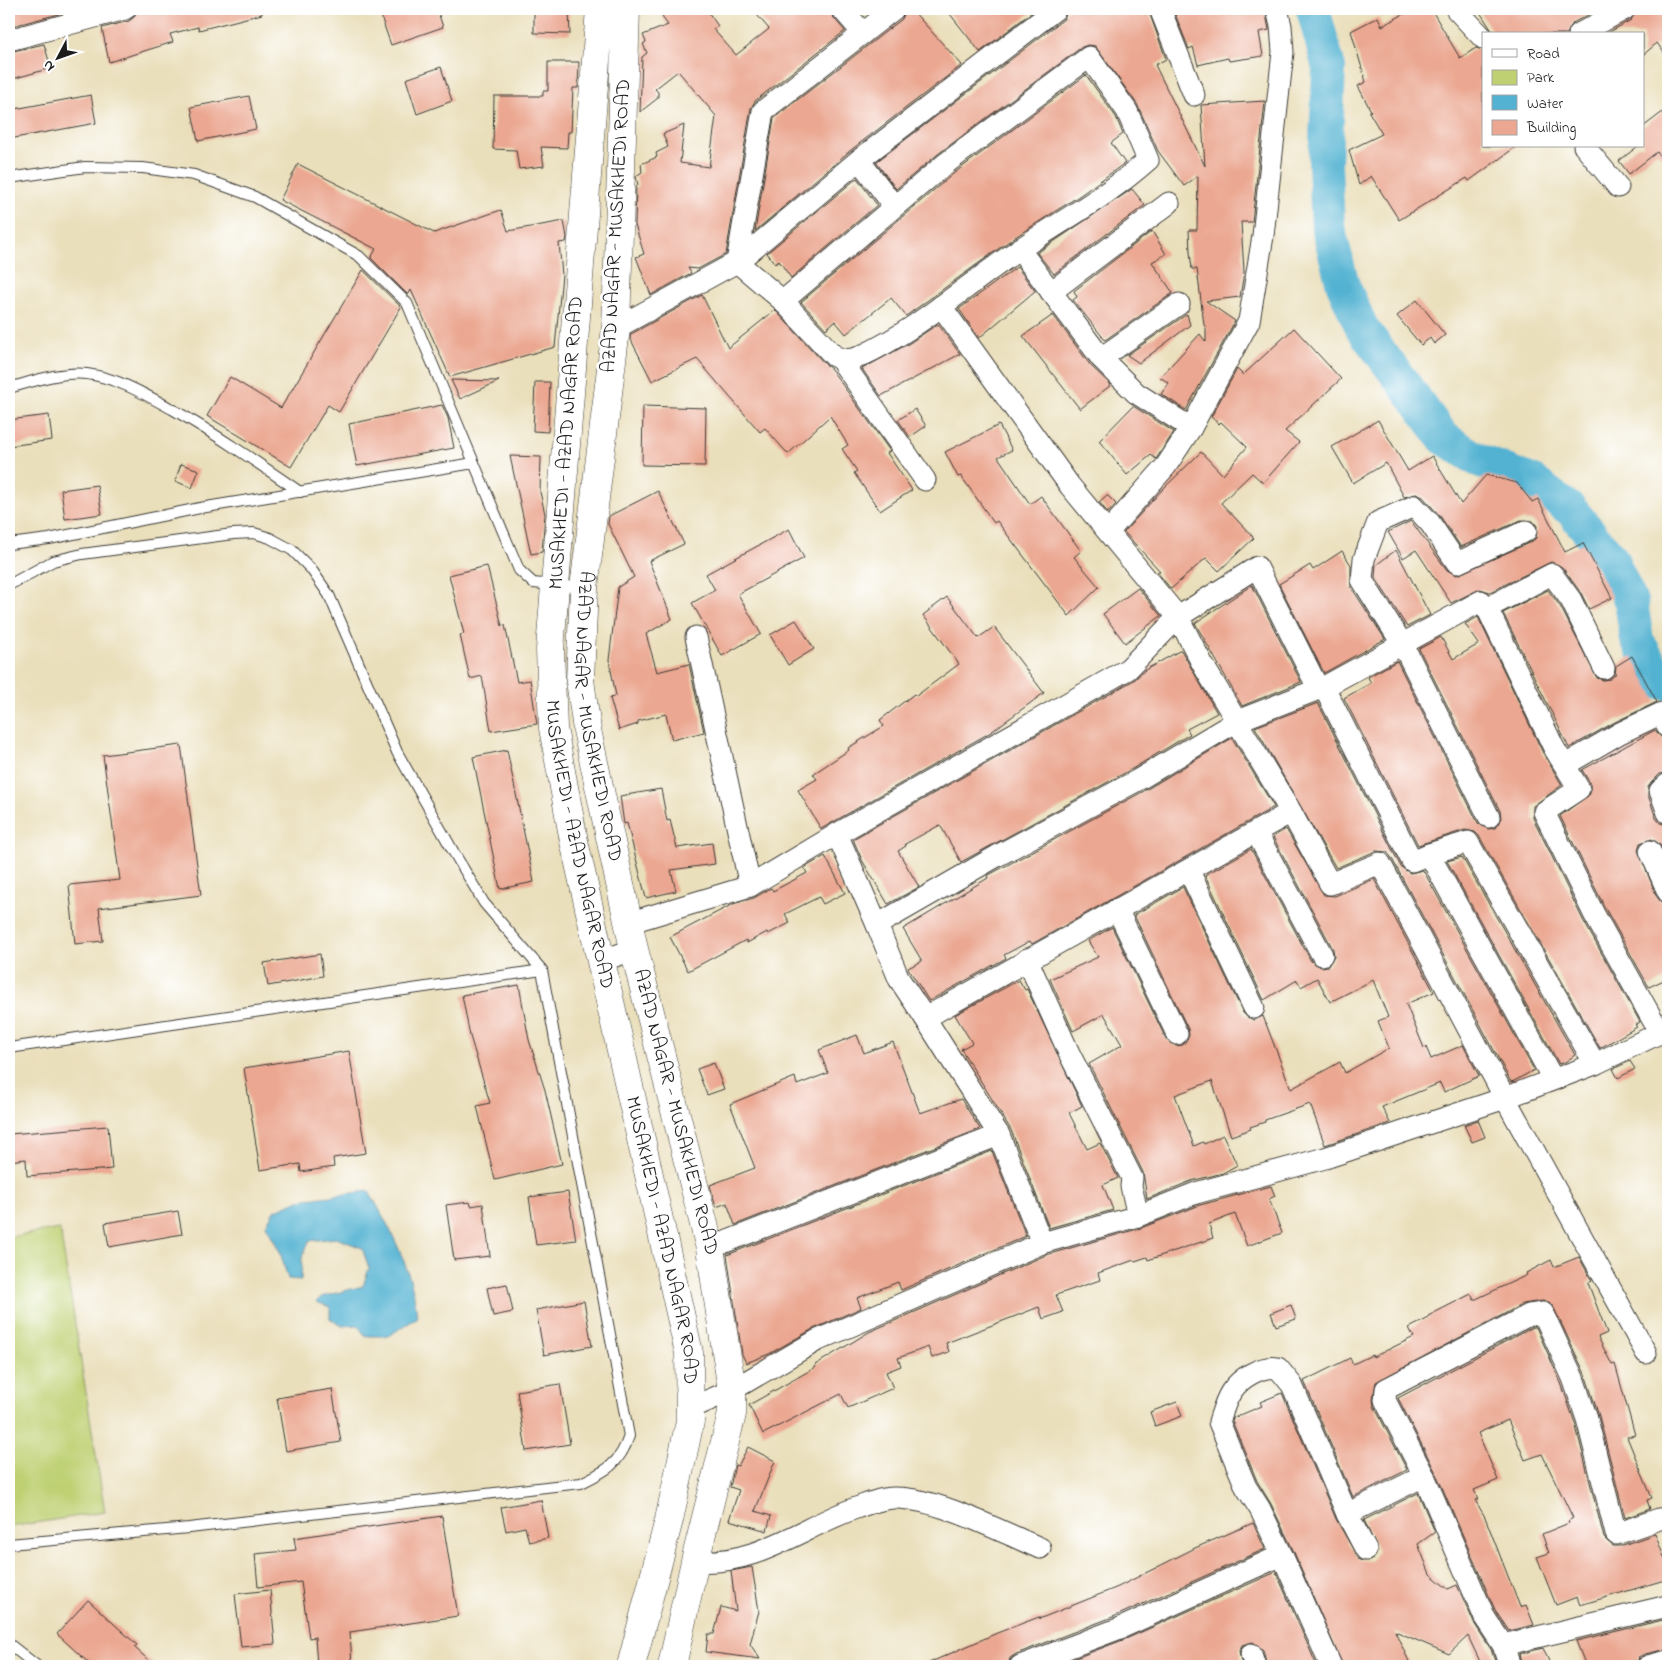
<svg xmlns="http://www.w3.org/2000/svg" width="1677" height="1675" viewBox="0 0 1677 1675" font-family="'Indie Flower',sans-serif">
<style>
.green{fill:#bed072;stroke:#6d7647}
.water{fill:#53b2d2;stroke:#386777}
.lines{fill:none;stroke-linecap:round;stroke-linejoin:round}
.river{stroke:#53b2d2;stroke-width:34}
.building{fill:#eba791}
.lane-casing{stroke:#3b3934;stroke-width:12}
.street-casing{stroke:#3b3934;stroke-width:23}
.secondary-casing{stroke:#3b3934;stroke-width:29}
.lane{stroke:#fff;stroke-width:10}
.street{stroke:#fff;stroke-width:21}
.secondary{stroke:#fff;stroke-width:28}
.labels{text-anchor:middle;dominant-baseline:central;stroke-width:5;stroke-linejoin:round;paint-order:stroke}
.street-label{font-size:20px;fill:#1c1c1c;stroke:#fff}
</style>
<rect width="100%" height="100%" fill="#fff"/>
<filter id="ink" filterUnits="userSpaceOnUse"><feTurbulence type="fractalNoise" baseFrequency=".02" numOctaves="2"/><feDisplacementMap in="SourceGraphic" scale="10" xChannelSelector="R" yChannelSelector="G"/><feConvolveMatrix kernelMatrix="1 2 1 2 8 2 1 2 1" color-interpolation-filters="sRGB"/></filter>
<filter id="wash" filterUnits="userSpaceOnUse"><feTurbulence type="fractalNoise" baseFrequency=".0096" numOctaves="4" result="noise"/><feDisplacementMap in="SourceGraphic" scale="20" xChannelSelector="R" yChannelSelector="G"/><feGaussianBlur stdDeviation="1.12" result="paint"/><feColorMatrix in="noise" values="0 0 0 0 0 0 0 0 0 0 0 0 0 0 0 0 0 1.4 0 .05"/><feComposite in="paint" operator="in"/></filter>
<g filter="url(#wash)">
<rect width="100%" height="100%" fill="#eadfbb"/>
<!-- green -->
<polygon class="green" points="60,1229 105,1512 9,1527 9,1237"/>
<!-- water -->
<path class="water" d="M369 1191C391 1230 414 1272 417 1318L388 1336H365L358 1325 342 1326 330 1319V1307L316 1302 321 1297 363 1286 369 1268 362 1248 336 1238 309 1241 302 1258 301 1280 288 1279 280 1252 266 1225 274 1211 299 1200Z"/>
<g class="lines">
<!-- river -->
<polyline class="river" points="1313,9 1329,68 1325,164 1328,227 1343,285 1362,328 1444,438 1478,460 1532,481 1571,510 1611,558 1631,602 1637,640 1661,682 1668,684"/>
</g>
<g id="blocks">
<!-- building -->
<g class="building">
<polygon points="9,9 78,9 9,27"/>
<polygon points="137,9 262,9 262,14 199,30 198,27 170,34 173,42 109,62 102,28 129,21 134,17"/>
<polygon points="395,9 437,9 443,27 391,45 380,14"/>
<polygon points="666,9 706,9 718,26 713,29 736,55 769,29 752,9 830,9 833,17 845,31 755,101 751,108 726,254 698,269 688,268 691,273 651,295 636,257 644,254 635,225 636,187 638,185 636,176 642,172 641,164 657,157 656,153 668,147 663,134 684,125 680,163 709,167 716,116 678,71 655,89 658,92 658,98 640,112 642,57 647,53 643,44 646,42 643,35 668,25 662,17 666,13"/>
<polygon points="906,9 911,9 962,65 851,150 755,231 774,118 902,19"/>
<polygon points="946,9 1036,9 980,52"/>
<polygon points="1068,9 1148,9 1166,59 1155,65 1205,166 1201,105 1265,101 1252,222 1241,222 1244,272 1240,297 1206,301 1235,321 1186,410 1161,394 1169,383 1160,377 1200,334 1206,342 1206,328 1204,325 1197,269 1192,269 1190,252 1189,230 1197,230 1198,176 1184,186 1158,151 1137,104 1095,46 1088,45 1082,47 938,154 896,189 876,162 1064,19"/>
<polygon points="1173,9 1265,9 1269,30 1259,32 1263,56 1229,61 1228,58 1198,65 1193,47 1189,49"/>
<polygon points="1413,9 1431,9 1460,58 1476,48 1483,50 1483,146 1517,146 1469,181 1467,178 1399,220 1371,176 1359,185 1349,150 1382,134 1369,112 1371,111 1358,86 1366,82 1351,31 1378,17 1382,26"/>
<polygon points="1478,9 1599,9 1573,23 1567,34 1494,34"/>
<polygon points="1637,9 1668,9 1668,58 1657,43 1643,55 1643,34 1606,34 1631,20"/>
<polygon points="534,11 569,11 570,34 534,33"/>
<polygon points="44,44 51,68 9,80 9,52"/>
<polygon points="548,62 579,62 578,88 573,88 571,132 568,132 567,148 541,147 544,166 519,169 516,150 493,149 494,96 543,96 543,91 548,91"/>
<polygon points="441,67 452,101 417,114 406,79"/>
<polygon points="1086,75 1116,117 1123,134 1111,143 1125,163 1079,196 1012,239 906,316 891,298 846,334 835,321 826,329 801,302 953,174"/>
<polygon points="91,95 96,123 9,139 9,110"/>
<polygon points="249,96 256,129 198,141 191,107"/>
<polygon points="1668,108 1668,165 1657,152 1629,174 1619,161 1638,146 1643,146 1643,127"/>
<polygon points="298,164 434,233 501,210 508,231 564,221 567,237 566,242 559,243 562,275 555,347 450,377 411,290 408,295 371,258 376,249 280,200"/>
<polygon points="857,178 877,205 791,278 779,261 775,264 767,253"/>
<polygon points="1132,189 1145,205 1054,274 1037,253"/>
<polygon points="1152,231 1166,254 1152,262 1173,293 1105,340 1073,300 1077,297 1074,291"/>
<polygon points="1017,267 1035,291 979,338 959,309"/>
<polygon points="363,270 401,307 339,412 328,405 291,467 207,416 230,377 281,408"/>
<polygon points="702,295 728,348 775,310 825,364 831,369 890,451 887,453 912,490 880,511 854,473 857,471 842,449 848,445 830,416 788,454 765,428 760,432 697,359 652,381 630,338 631,334"/>
<polygon points="1417,300 1445,335 1434,344 1430,338 1421,345 1397,316"/>
<polygon points="1187,314 1190,325 1139,363 1127,355"/>
<polygon points="1053,315 1091,366 1111,385 1080,409 1023,336"/>
<polygon points="938,324 960,354 881,396 862,369 908,344"/>
<polygon points="1294,328 1341,379 1285,431 1299,442 1263,483 1252,473 1221,503 1254,538 1219,571 1206,558 1171,589 1157,572 1160,571 1124,532 1162,490 1201,452 1223,475 1247,447 1221,422 1219,424 1211,417 1237,369 1243,375"/>
<polygon points="451,380 499,381 460,399"/>
<polygon points="535,382 550,382 548,432 533,431"/>
<polygon points="442,405 448,418 454,448 357,466 349,424"/>
<polygon points="643,406 706,408 705,466 642,465"/>
<polygon points="1133,406 1174,432 1156,459 1151,455 1127,475 1099,441"/>
<polygon points="915,409 926,426 910,437 898,420"/>
<polygon points="49,415 52,440 9,446 9,420"/>
<polygon points="1378,420 1408,471 1432,456 1461,504 1486,475 1517,483 1532,502 1538,499 1565,552 1583,543 1612,598 1589,609 1581,593 1562,567 1551,562 1490,592 1480,589 1451,603 1416,550 1403,558 1388,532 1411,521 1447,570 1457,575 1531,542 1536,538 1537,526 1533,521 1521,520 1461,547 1440,516 1423,497 1416,494 1404,497 1386,463 1353,483 1332,447"/>
<polygon points="999,425 1012,450 998,457 1030,504 1041,496 1081,551 1074,557 1099,587 1069,616 997,521 994,523 961,476 958,477 945,452"/>
<polygon points="510,456 541,457 540,492 545,514 542,552 531,554"/>
<polygon points="181,464 199,470 192,488 175,481"/>
<polygon points="97,485 102,514 65,519 61,490"/>
<polygon points="658,491 684,544 649,561 672,619 646,634 657,672 689,664 704,732 672,740 666,714 638,721 638,724 619,730 610,698 616,696 609,660 618,587 634,577 608,524 609,516"/>
<polygon points="1107,495 1116,504 1108,513 1099,502"/>
<polygon points="789,529 804,558 738,594 761,634 722,656 692,603 715,590 706,574"/>
<polygon points="1396,550 1430,615 1407,627 1375,577 1376,565"/>
<polygon points="1342,551 1351,565 1351,587 1385,639 1324,673 1279,584 1310,565 1313,570"/>
<polygon points="487,566 502,626 505,625 517,682 530,680 537,724 491,731 482,676 470,679 460,635 464,634 449,575"/>
<polygon points="1252,585 1301,682 1242,706 1195,623"/>
<polygon points="1138,588 1161,616 1125,643 1103,614"/>
<polygon points="1548,590 1560,606 1597,678 1603,680 1610,679 1615,675 1616,666 1632,656 1657,702 1615,722 1569,748 1503,613"/>
<polygon points="947,597 978,638 994,627 1044,693 991,732 821,829 798,790 817,779 813,774 849,750 848,748 884,726 880,720 914,694 916,696 959,664 923,615"/>
<polygon points="1478,617 1543,753 1562,785 1533,806 1533,818 1583,920 1640,1022 1635,1025 1637,1027 1600,1048 1479,836 1475,832 1465,830 1418,845 1344,698 1371,683 1368,677 1397,661 1478,823 1488,829 1495,828 1501,818 1500,811 1419,649 1441,637 1453,659 1479,644 1465,624"/>
<polygon points="796,620 814,649 788,665 770,635"/>
<polygon points="1181,650 1217,713 1187,729 1190,734 1132,769 961,862 940,825 905,844 906,846 898,851 919,887 888,904 862,860 853,839 1113,692 1134,680 1145,670"/>
<polygon points="1318,703 1401,867 1410,873 1423,870 1534,1070 1514,1081 1511,1082 1391,857 1387,852 1376,851 1336,868 1255,727"/>
<polygon points="1655,730 1668,745 1668,772 1660,774 1652,782 1648,787 1648,795 1656,818 1660,823 1668,825 1668,861 1661,846 1652,839 1640,843 1638,850 1657,897 1661,902 1668,904 1668,978 1649,987 1605,908 1560,816 1590,794 1590,783 1582,770"/>
<polygon points="1232,738 1274,807 1032,944 1030,941 1004,955 1006,958 929,1001 908,968 922,961 903,929 988,878 987,876 1144,791"/>
<polygon points="181,745 201,895 99,908 103,941 75,944 69,885 120,880 103,755"/>
<polygon points="507,750 534,882 500,889 473,757"/>
<polygon points="661,789 667,821 670,820 677,848 712,843 715,864 671,870 676,891 646,898 627,823 624,824 620,796"/>
<polygon points="1286,829 1324,895 1335,896 1374,879 1434,992 1406,1004 1424,1048 1426,1047 1431,1059 1463,1045 1479,1076 1444,1092 1440,1083 1382,1107 1390,1123 1325,1145 1310,1104 1265,1120 1265,1122 1250,1127 1251,1129 1231,1136 1212,1081 1175,1095 1194,1146 1203,1142 1204,1144 1223,1135 1237,1165 1223,1173 1191,1181 1147,1199 1143,1172 1089,1064 1122,1045 1104,1014 1073,1031 1050,979 1098,957 1088,941 1112,927 1166,1039 1176,1046 1183,1045 1189,1035 1188,1029 1134,915 1183,887 1243,1013 1253,1020 1263,1016 1291,1089 1340,1062 1345,1073 1389,1048 1378,1021 1388,1017 1373,980 1330,1002 1317,978 1301,987 1297,980 1264,1000 1205,875 1251,849 1311,961 1321,967 1328,966 1334,956 1333,949 1273,837"/>
<polygon points="825,856 845,893 823,904 819,897 785,914 790,923 768,934 767,932 747,943 746,940 688,971 670,937 733,904 754,898 771,888 773,891 807,873 804,868"/>
<polygon points="1462,857 1575,1055 1565,1062 1559,1064 1447,861"/>
<polygon points="320,954 323,976 268,986 264,963"/>
<polygon points="1019,980 1025,990 1027,989 1082,1106 1069,1113 1087,1149 1100,1143 1118,1178 1103,1185 1113,1210 1049,1228 1011,1130 961,1049 972,1043 955,1015"/>
<polygon points="519,985 529,1040 545,1090 562,1164 495,1180 477,1106 490,1103 470,1036 462,995"/>
<polygon points="857,1035 864,1053 893,1042 920,1113 961,1099 980,1129 735,1225 727,1203 716,1207 710,1185 755,1168 730,1104 795,1077 797,1085 828,1073 819,1050"/>
<polygon points="349,1051 366,1153 333,1158 334,1167 301,1172 300,1164 260,1170 244,1068"/>
<polygon points="1630,1061 1635,1069 1618,1078 1613,1069"/>
<polygon points="714,1063 724,1089 707,1095 697,1069"/>
<polygon points="1478,1120 1485,1137 1472,1142 1464,1125"/>
<polygon points="108,1126 112,1169 27,1176 26,1159 9,1161 9,1134"/>
<polygon points="992,1151 1026,1236 901,1290 898,1282 857,1298 861,1308 811,1330 769,1354 746,1363 742,1354 727,1255"/>
<polygon points="1271,1186 1275,1196 1269,1199 1282,1233 1247,1246 1235,1214 1209,1224 1213,1238 1148,1260 1147,1257 1135,1261 1134,1260 1098,1273 1100,1280 1056,1295 1063,1312 1043,1319 1039,1307 946,1343 949,1352 932,1358 928,1347 898,1358 901,1366 886,1372 893,1388 848,1408 841,1394 763,1434 749,1405 816,1367 815,1365 869,1332 1046,1255 1141,1228 1200,1205"/>
<polygon points="568,1192 576,1240 536,1245 529,1197"/>
<polygon points="470,1202 471,1206 483,1204 490,1256 454,1260 446,1205"/>
<polygon points="178,1211 182,1234 109,1247 105,1223"/>
<polygon points="1579,1257 1592,1281 1588,1283 1607,1333 1598,1337 1612,1365 1615,1364 1635,1435 1627,1437 1652,1498 1647,1500 1650,1509 1625,1518 1599,1416 1585,1374 1554,1308 1549,1302 1542,1301 1523,1304 1376,1382 1373,1399 1374,1406 1407,1470 1353,1497 1304,1381 1350,1358 1353,1364 1372,1355 1373,1357 1414,1337 1409,1328 1429,1318 1428,1316 1471,1294 1474,1300 1527,1275 1526,1273 1551,1260 1554,1267"/>
<polygon points="507,1284 513,1312 493,1316 487,1288"/>
<polygon points="584,1301 592,1346 544,1355 536,1310"/>
<polygon points="1291,1305 1296,1319 1276,1326 1271,1313"/>
<polygon points="1533,1327 1536,1327 1561,1383 1575,1423 1604,1538 1613,1546 1620,1546 1655,1534 1668,1567 1668,1579 1580,1605 1577,1597 1556,1605 1537,1557 1549,1553 1542,1534 1569,1523 1568,1521 1573,1518 1542,1454 1525,1460 1508,1420 1478,1433 1498,1480 1474,1490 1478,1499 1475,1500 1485,1517 1520,1607 1526,1605 1534,1625 1509,1631 1496,1612 1435,1471 1398,1398"/>
<polygon points="560,1384 570,1444 526,1451 517,1391"/>
<polygon points="332,1389 341,1442 286,1451 277,1398"/>
<polygon points="1282,1393 1336,1519 1359,1560 1371,1561 1378,1551 1364,1520 1418,1493 1435,1532 1418,1544 1430,1574 1448,1589 1457,1585 1474,1623 1492,1651 1497,1666 1482,1666 1468,1636 1449,1654 1395,1631 1411,1666 1343,1666 1293,1550 1271,1504 1257,1481 1232,1421 1233,1418 1262,1406 1260,1402"/>
<polygon points="1177,1402 1182,1416 1155,1426 1150,1412"/>
<polygon points="748,1447 775,1461 755,1511 771,1516 767,1531 729,1520 739,1490 730,1487 735,1465 738,1466"/>
<polygon points="541,1500 548,1538 529,1542 525,1527 506,1531 501,1507"/>
<polygon points="442,1516 458,1616 350,1632 352,1666 317,1666 315,1637 309,1638 301,1582 258,1587 255,1554 296,1550 294,1538"/>
<polygon points="1253,1523 1265,1549 1118,1615 1016,1654 1010,1658 1008,1666 922,1666 997,1633 1039,1617 1039,1619 1118,1587 1195,1548"/>
<polygon points="752,1567 759,1611 750,1644 760,1659 706,1652 708,1634 714,1634 721,1607 736,1611 731,1571"/>
<polygon points="1276,1572 1317,1666 1267,1666 1263,1650 1253,1642 1242,1645 1239,1651 1242,1666 1055,1666 1128,1638"/>
<polygon points="270,1590 275,1644 241,1647 235,1594"/>
<polygon points="88,1600 137,1645 134,1647 155,1666 92,1666 57,1634"/>
<polygon points="1663,1620 1668,1634 1668,1649 1645,1654 1639,1657 1636,1666 1586,1666 1576,1641"/>
<polygon points="1543,1648 1551,1666 1522,1666 1519,1654"/>
</g>
</g>
</g>
<g filter="url(#ink)">
<use href="#blocks" fill-opacity="0" stroke="#3b3934" stroke-width="1"/>
<g class="lines">
<!-- lane casing -->
<g class="lane-casing">
<g id="lane">
<polyline points="9,178 85,167 143,168 194,175 255,197 359,256 407,303 519,570 533,583 583,588"/>
<path d="M9 388C34 381 62 371 87 374 118 378 146 395 172 409 216 434 258 463 300 492"/>
<polyline points="9,544 49,539 200,508 474,463"/>
<path d="M9 585 53 561 82 554 233 534 254 533 270 538 292 550 311 569 329 595 397 752 453 851 484 903 542 970 629 1436C620 1464 606 1471 581 1483L189 1528 9 1544"/>
<polyline points="9,1048 542,970"/>
<polyline points="9,1644 37,1666"/>
</g>
</g>
<!-- street casing -->
<g class="street-casing">
<g id="street">
<polyline points="842,9 863,33"/>
<polyline points="1160,9 1194,95"/>
<polyline points="1456,9 1483,38"/>
<polyline points="1579,34 1625,9"/>
<polyline points="9,40 125,9"/>
<path d="M1089 57 1127 111 1148 160C1109 195 1063 220 1020 249 967 284 918 330 859 357 850 361 842 360 834 356L783 301 945 164Z"/>
<polyline points="1584,146 1618,187"/>
<polyline points="859,160 1056,9"/>
<polyline points="1019,249 1101,358 1136,393 1191,428"/>
<polyline points="1051,292 1169,203"/>
<polyline points="783,301 737,262 763,111 894,9"/>
<polyline points="941,306 1070,486 1178,617 1257,567 1316,684 1324,687 1412,861 1429,854 1553,1079"/>
<polyline points="616,328 737,262 859,160 894,206"/>
<polyline points="1101,358 1179,304"/>
<polyline points="840,359 925,480"/>
<polyline points="1109,531 1166,466 1191,428 1249,321 1263,236 1283,52 1281,26 1277,9"/>
<polyline points="1487,608 1552,574 1571,600 1604,668"/>
<polyline points="696,637 750,886"/>
<polyline points="1565,765 1620,733 1662,713 1668,728"/>
<polyline points="1668,784 1660,791 1668,813"/>
<polyline points="1291,812 1330,884 1380,863 1505,1098 1595,1064 1668,1029"/>
<polyline points="1489,817 1403,645 1362,580 1364,559 1378,522 1414,506 1430,523 1457,563 1526,531"/>
<polyline points="1256,832 1322,955"/>
<polyline points="1650,851 1668,892"/>
<polyline points="1429,854 1468,842 1595,1064"/>
<polyline points="1189,871 1254,1008"/>
<polyline points="1117,909 1177,1034"/>
<polyline points="628,923 750,886 837,834"/>
<polyline points="1027,959 1069,1053 1132,1178 1131,1186 1138,1216"/>
<polyline points="602,961 634,949"/>
<polyline points="925,1018 899,979 877,925 997,856 1138,780 1237,721 1324,687 1481,601 1487,608 1554,748 1579,789 1544,812 1594,914 1660,1033"/>
<polyline points="999,1135 1042,1243"/>
<polyline points="710,1248 999,1135 925,1018 1291,812 1203,665 1178,617 1128,669 837,834 877,925"/>
<polyline points="689,1409 732,1390 816,1341 1042,1243 1138,1216 1196,1193 1325,1158 1505,1098 1646,1353"/>
<polyline points="1366,1550 1347,1514 1424,1476"/>
<path d="M1282 1555 1260 1509 1246 1487 1219 1422C1222 1413 1225 1401 1231 1392 1240 1378 1261 1365 1278 1368L1292 1385 1347 1514"/>
<path d="M695 1561C757 1566 800 1528 856 1508 868 1504 883 1497 896 1498 940 1499 999 1531 1040 1548"/>
<polyline points="1503,1645 1668,1606"/>
<polyline points="1251,1654 1255,1666"/>
<polyline points="1020,1666 1123,1627 1282,1555 1331,1666"/>
<polyline points="1510,1666 1503,1645 1485,1618 1424,1476 1385,1400 1386,1389 1529,1315 1543,1313 1573,1378 1587,1419 1616,1534 1659,1519 1668,1518"/>
<polyline points="1648,1666 1668,1661"/>
</g>
</g>
<!-- secondary casing -->
<g class="secondary-casing">
<g id="secondary">
<path id="s1" d="M600 9 550 650 553 728 574 841 689 1353 690 1421 669 1520 631 1666"/>
<path id="s2" d="M626 9 616 328 584 588 580 680 587 730 634 949 710 1248 732 1390V1414L695 1561 672 1666"/>
</g>
</g>
<!-- lane -->
<use href="#lane" class="lane"/>
<!-- street -->
<use href="#street" class="street"/>
<!-- secondary -->
<use href="#secondary" class="secondary"/>
</g>
</g>
<g class="labels">
<!-- street labels -->
<g class="street-label">
<text transform="translate(617 226) rotate(-87)">AZAD NAGAR - MUSAKHEDI ROAD</text>
<text transform="translate(567 443) rotate(-86)">MUSAKHEDI - AZAD NAGAR ROAD</text>
<text stroke="none"><textPath href="#s2" startOffset="711">AZAD NAGAR - MUSAKHEDI ROAD</textPath></text>
<text stroke="none"><textPath href="#s1" startOffset="840">MUSAKHEDI - AZAD NAGAR ROAD</textPath></text>
<text stroke="none"><textPath href="#s2" startOffset="1116">AZAD NAGAR - MUSAKHEDI ROAD</textPath></text>
<text stroke="none"><textPath href="#s1" startOffset="1245">MUSAKHEDI - AZAD NAGAR ROAD</textPath></text>
</g>
</g>
<!-- margin -->
<rect width="1677" height="1675" fill="none" stroke="#fff" stroke-width="30"/>
<!-- legend -->
<rect x="1482" y="32" width="162" height="115" fill="#ffffff" stroke="#a4a4a4"/>
<rect x="1492" y="49" width="25" height="8" fill="#ffffff" stroke="#a4a4a4"/>
<text x="1527" y="58" font-size="15" fill="#1c1c1c">Road</text>
<rect x="1492" y="70" width="25" height="15" fill="#bed072" stroke="#a4a4a4"/>
<text x="1527" y="82" font-size="15" fill="#1c1c1c">Park</text>
<rect x="1492" y="95" width="25" height="15" fill="#53b2d2" stroke="#a4a4a4"/>
<text x="1527" y="108" font-size="15" fill="#1c1c1c">Water</text>
<rect x="1492" y="120" width="25" height="15" fill="#eba791" stroke="#a4a4a4"/>
<text x="1527" y="132" font-size="15" fill="#1c1c1c">Building</text>
<!-- north arrow -->
<g transform="translate(58 58) rotate(229)" stroke="#ffffff" stroke-width="4" paint-order="stroke">
<path d="M0-4L9 19L0 12L-9 19Z" fill="#1c1c1c"/>
<text y="-8" font-size="14" font-weight="bold" text-anchor="middle" fill="#1c1c1c">N</text>
</g>
</svg>
